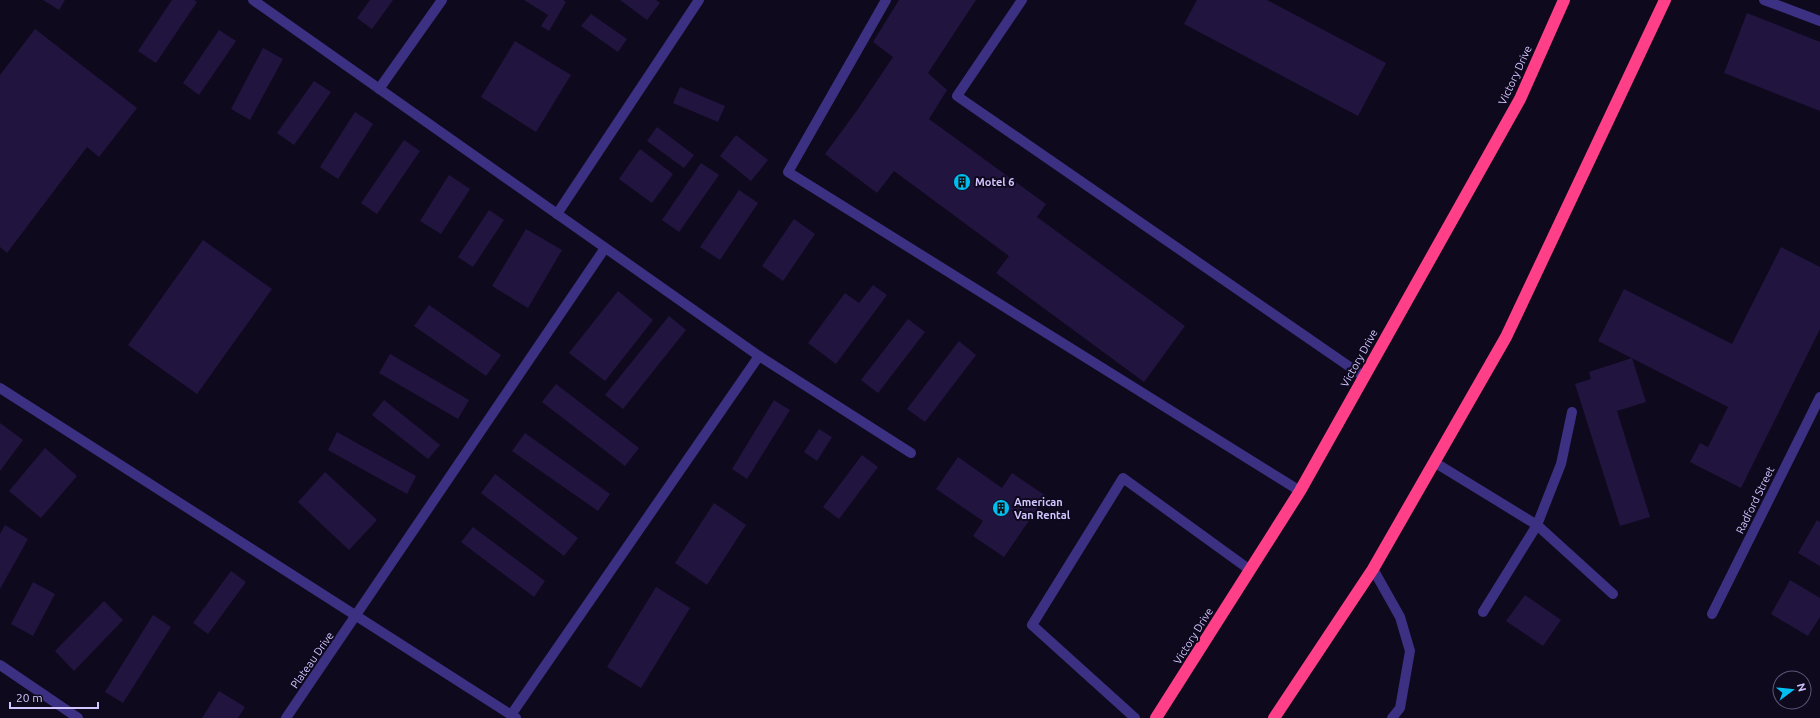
<svg xmlns="http://www.w3.org/2000/svg" width="1820" height="718" viewBox="0 0 1820 718" font-family="Ubuntu,sans-serif">
<style>
.building{fill:#21143f}
.lines{fill:none;stroke-linecap:round;stroke-linejoin:round}
.minor{stroke:#3b3081;stroke-width:10}
.highway{stroke:#ff4088;stroke-width:12}
.labels{text-anchor:middle;dominant-baseline:central;stroke-width:4;stroke-linejoin:round;paint-order:stroke}
.street-label{font-size:11px;fill:#d2c5ff;stroke:#0f091d}
.poi-label{font-size:11px;font-weight:bold;fill:#d2c5ff;stroke:#0f091d;text-anchor:start}
</style>
<rect width="100%" height="100%" fill="#0f091d"/>
<!-- building -->
<g class="building">
<polygon points="43,0 65,0 59,10"/>
<polygon points="172,0 194,0 197,2 156,63 138,51"/>
<polygon points="370,0 393,0 372,29 357,18"/>
<polygon points="524,0 563,0 566,2 549,31 541,26 548,15"/>
<polygon points="620,0 656,0 660,3 647,20"/>
<polygon points="899,0 976,0 928,73 947,90 929,119 1046,204 1037,217 1185,326 1144,382 996,273 1009,256 894,171 877,193 825,154 858,109 893,57 873,42"/>
<polygon points="1197,0 1267,0 1386,63 1358,116 1184,24"/>
<polygon points="1747,13 1820,42 1820,111 1724,73"/>
<polygon points="591,14 627,39 618,52 581,26"/>
<polygon points="35,29 137,108 99,157 87,147 7,253 0,247 0,75"/>
<polygon points="219,30 236,41 199,95 183,83"/>
<polygon points="515,41 571,75 536,132 481,97"/>
<polygon points="263,48 283,59 250,120 231,109"/>
<polygon points="314,81 331,92 294,145 277,133"/>
<polygon points="680,87 725,106 718,122 673,103"/>
<polygon points="355,112 373,124 338,179 320,167"/>
<polygon points="657,127 694,155 684,168 647,141"/>
<polygon points="736,135 768,160 751,181 720,156"/>
<polygon points="404,140 420,151 377,214 361,203"/>
<polygon points="640,149 673,174 652,203 619,179"/>
<polygon points="701,163 719,175 679,232 662,220"/>
<polygon points="449,175 470,189 441,234 420,221"/>
<polygon points="739,190 758,203 720,260 700,247"/>
<polygon points="489,210 504,220 473,267 458,257"/>
<polygon points="794,219 815,234 783,281 762,266"/>
<polygon points="526,229 562,250 528,308 492,286"/>
<polygon points="203,240 272,289 197,394 128,345"/>
<polygon points="1781,247 1820,267 1820,329 1741,488 1690,462 1700,443 1708,447 1728,407 1598,341 1624,289 1732,344"/>
<polygon points="873,285 887,295 836,364 808,343 845,293 859,303"/>
<polygon points="618,291 653,320 605,381 569,353"/>
<polygon points="429,305 501,355 486,376 414,326"/>
<polygon points="669,316 686,330 623,409 605,395"/>
<polygon points="908,319 925,332 878,393 861,380"/>
<polygon points="959,341 976,355 925,422 907,409"/>
<polygon points="390,354 469,400 458,419 379,373"/>
<polygon points="1632,358 1646,402 1617,411 1650,517 1620,526 1575,384 1591,379 1589,372"/>
<polygon points="556,384 639,448 625,466 542,402"/>
<polygon points="384,400 440,445 428,459 372,415"/>
<polygon points="774,400 790,410 747,479 732,469"/>
<polygon points="0,423 23,440 0,471"/>
<polygon points="819,429 832,437 817,461 804,452"/>
<polygon points="337,432 416,476 407,494 328,450"/>
<polygon points="525,433 610,494 598,511 512,451"/>
<polygon points="45,448 77,476 41,518 9,491"/>
<polygon points="862,455 878,467 839,519 823,507"/>
<polygon points="958,457 1002,488 1012,473 1046,496 1004,557 973,536 983,521 936,489"/>
<polygon points="325,472 377,520 349,550 298,502"/>
<polygon points="495,474 578,538 564,556 481,493"/>
<polygon points="714,503 746,525 707,585 675,563"/>
<polygon points="1817,520 1820,522 1820,566 1798,553"/>
<polygon points="5,525 28,539 0,589 0,534"/>
<polygon points="473,527 545,581 534,597 461,542"/>
<polygon points="231,571 246,582 208,634 193,623"/>
<polygon points="1790,580 1820,598 1820,617 1808,636 1771,614"/>
<polygon points="33,582 55,594 33,636 11,624"/>
<polygon points="656,587 690,608 641,688 607,667"/>
<polygon points="1525,595 1561,620 1543,646 1506,621"/>
<polygon points="104,601 123,620 74,671 55,651"/>
<polygon points="153,615 171,627 123,703 105,692"/>
<polygon points="219,691 245,707 238,718 202,718"/>
</g>
<g class="lines">
<!-- minor -->
<g class="minor">
<polyline points="253,0 759,356 511,715"/>
<polyline points="886,0 788,172 1300,491"/>
<polyline points="1022,0 957,96 1363,376"/>
<polyline points="1764,0 1820,21"/>
<polyline points="379,89 442,0"/>
<polyline points="557,214 699,0"/>
<polyline points="759,356 911,453"/>
<polyline points="0,388 516,718"/>
<polyline points="1572,412 1561,464 1537,525 1613,594"/>
<polyline points="1434,462 1537,525 1483,612"/>
<polyline points="1373,569 1400,617 1410,651 1400,708 1392,718"/>
<polyline points="1712,614 1820,397"/>
<polyline points="0,665 78,718"/>
<polyline points="286,718 605,248"/>
<polyline points="1135,718 1032,625 1123,478 1250,570"/>
</g>
<!-- highway -->
<g class="highway">
<polyline points="1156,718 1300,491 1520,99 1564,0"/>
<polyline points="1274,718 1373,569 1506,337 1665,0"/>
</g>
</g>
<!-- icons -->
<defs>
<g id="building-disc" transform="scale(0.9)"><circle r="9.5" fill="#00bff0" stroke="#0f091d"/><path d="M-4-6H4V6H1V3H-1V6H-4ZM-2.5-4.3h1.7v1.8h-1.7ZM.8-4.3h1.7v1.8H.8ZM-2.5-1h1.7V.8h-1.7ZM.8-1h1.7V.8H.8Z" fill="#111"/></g>
</defs>
<g fill-rule="evenodd">
<use href="#building-disc" x="962" y="182"/>
<use href="#building-disc" x="1001" y="508"/>
</g>
<g class="labels">
<!-- street labels -->
<g class="street-label">
<text transform="translate(1515 75) rotate(-65)">Victory Drive</text>
<text transform="translate(1359 358) rotate(-61)">Victory Drive</text>
<text transform="translate(1755 500) rotate(-64)">Radford Street</text>
<text transform="translate(1193 636) rotate(-58)">Victory Drive</text>
<text transform="translate(312 660) rotate(-55)">Plateau Drive</text>
</g>
<!-- poi labels -->
<g class="poi-label">
<text x="975" y="182">Motel 6</text>
<text x="1014" y="502">American<tspan x="1014" dy="13">Van Rental</tspan></text>
</g>
</g>
<!-- north arrow -->
<g transform="translate(1792 690) rotate(74)"><circle r="19" fill="#0f091d" stroke="#5d5477"/>
<path d="M0-3L7 15L0 10L-7 15Z" fill="#00bff0"/>
<text y="-6" font-size="11" font-weight="bold" text-anchor="middle" fill="#d2c5ff">N</text>
</g>
<!-- scale -->
<path d="M10 702v6h88v-6" fill="none" stroke="#d2c5ff" stroke-width="2"/>
<text x="16" y="702" font-size="12" fill="#d2c5ff" stroke="#0f091d" stroke-width="3" paint-order="stroke">20 m</text>
</svg>
